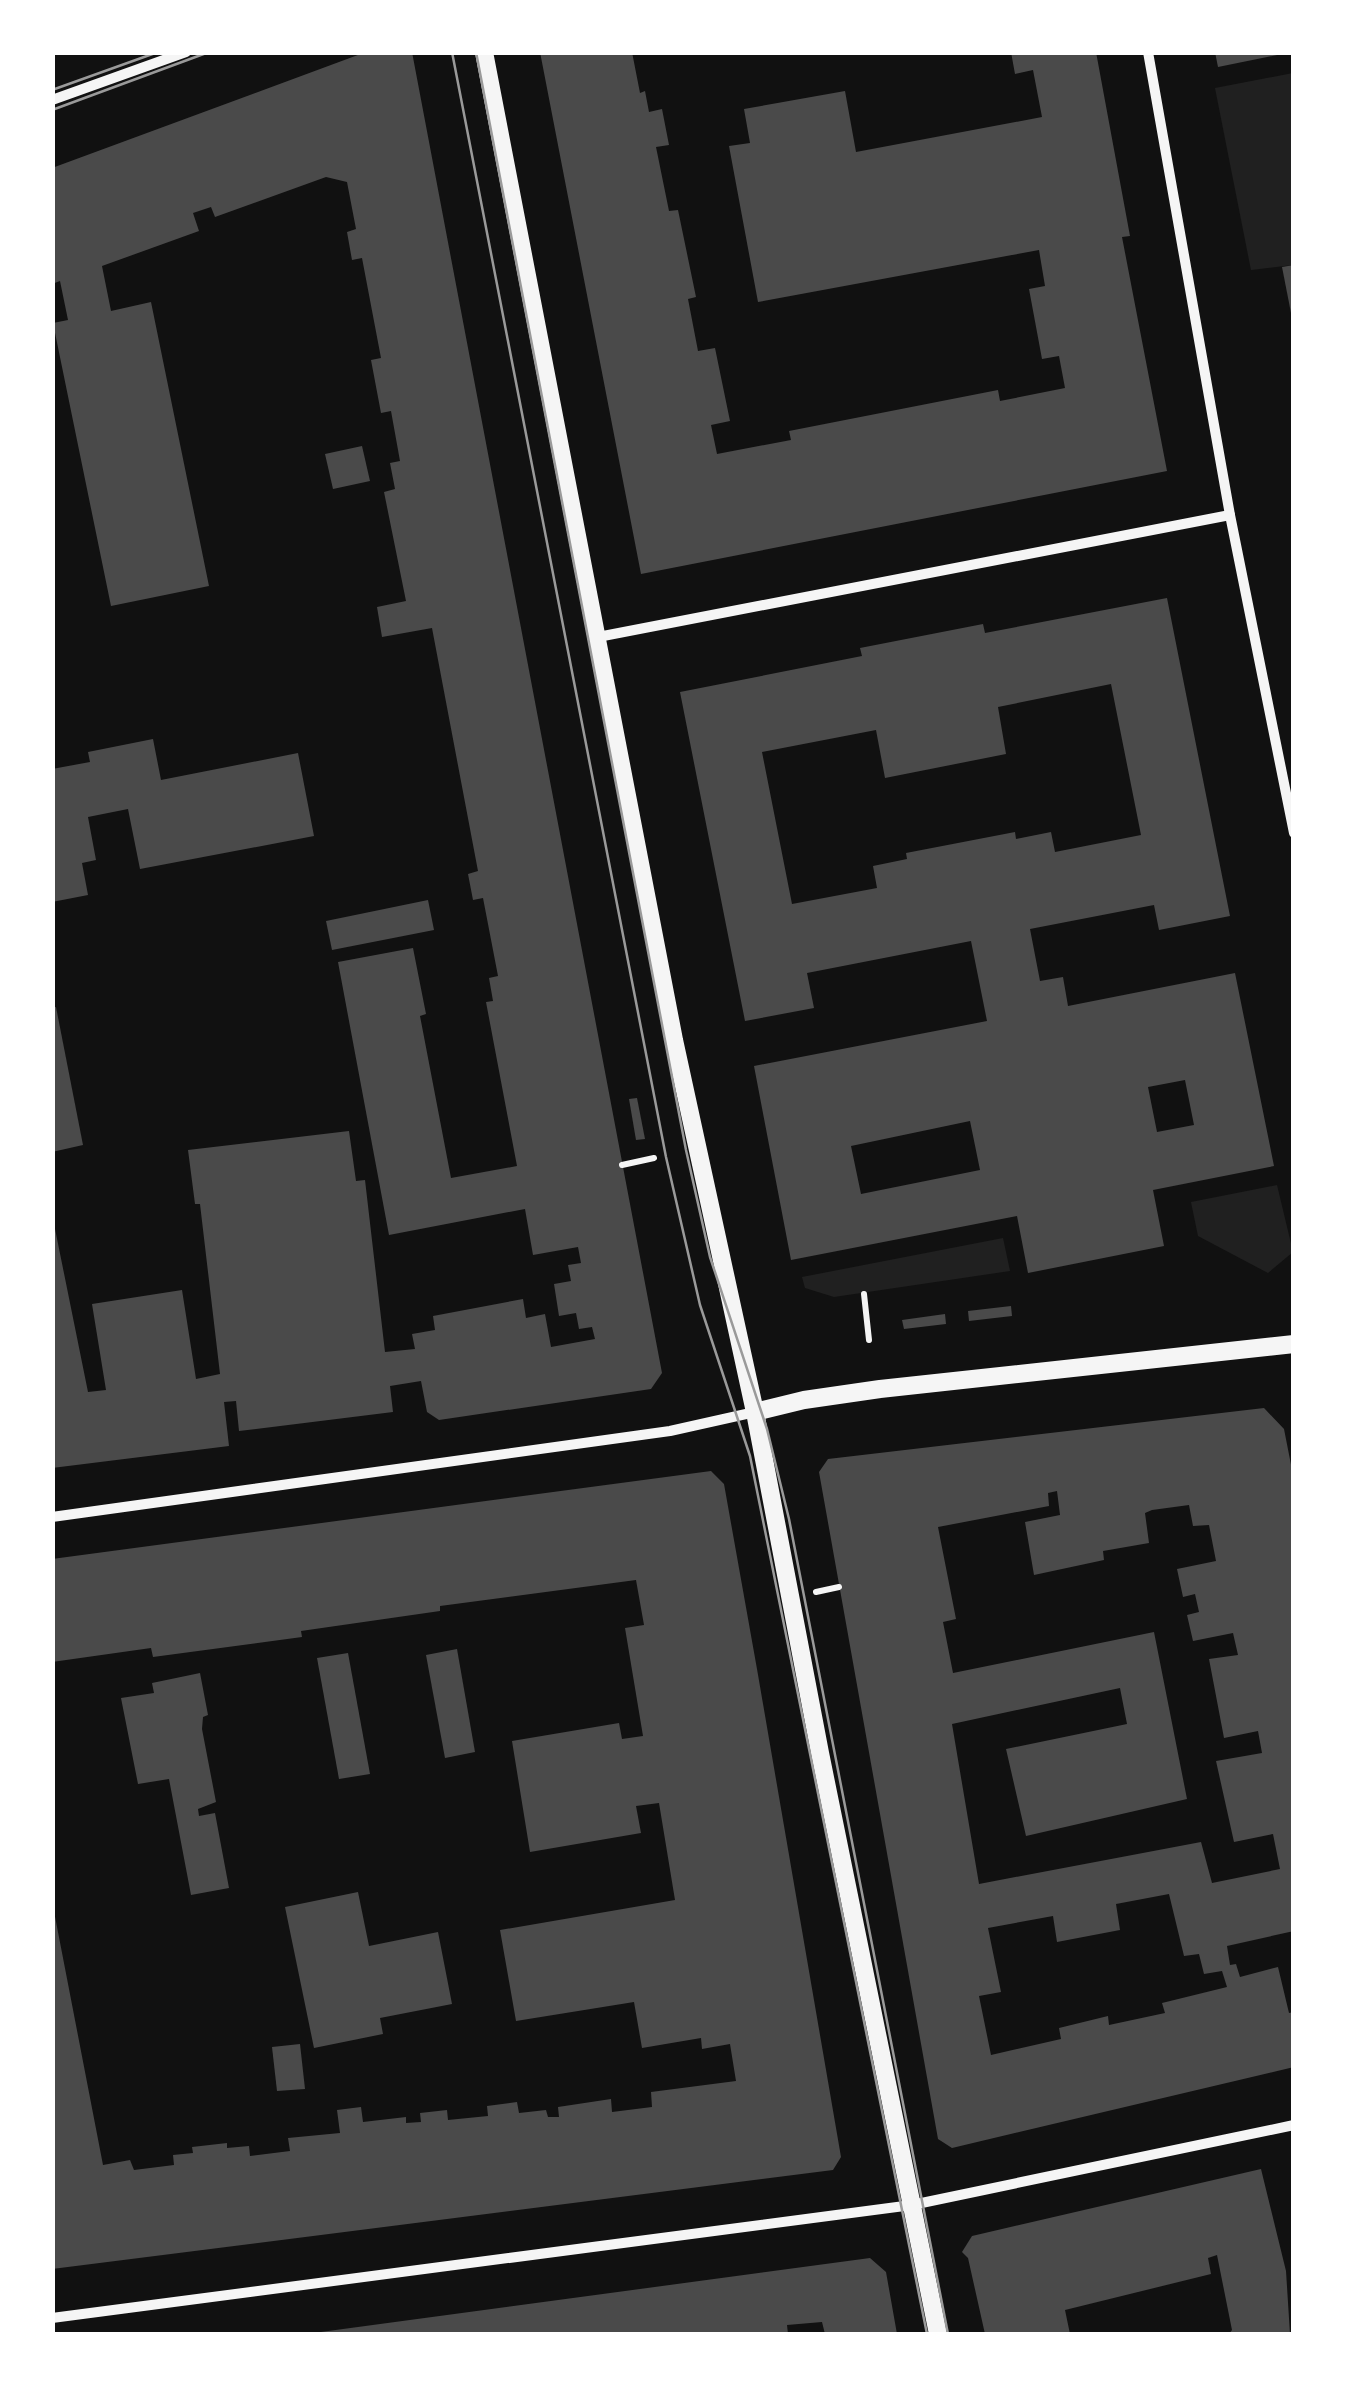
<svg xmlns="http://www.w3.org/2000/svg" width="1346" height="2387" viewBox="0 0 1346 2387" font-family="'PT Sans',sans-serif">
<style>
.green{fill:#202020}
.building{fill:#4a4a4a;fill-rule:evenodd}
.lines{fill:none;stroke-linecap:round;stroke-linejoin:round}
.path{stroke:#f5f5f5;stroke-width:6}
.minor{stroke:#f5f5f5;stroke-width:10}
.tertiary{stroke:#f5f5f5;stroke-width:18}
.tram{stroke:#9a9a9a;stroke-width:2.5}
</style>
<rect width="100%" height="100%" fill="#111"/>
<!-- green -->
<g class="green">
<polygon points="1293,73 1293,265 1251,270 1215,88"/>
<polygon points="1277,1185 1293,1252 1268,1273 1198,1236 1191,1202"/>
<polygon points="1003,1238 1010,1271 834,1297 805,1288 802,1277"/>
</g>
<!-- building -->
<g class="building">
<polygon points="366,52 412,52 662,1373 651,1389 439,1420 427,1412 421,1381 390,1386 393,1412 239,1431 236,1401 224,1402 229,1446 52,1468 52,1214 88,1392 106,1390 92,1304 182,1290 196,1379 220,1374 200,1204 195,1204 188,1150 349,1131 356,1181 365,1180 385,1352 415,1349 412,1334 435,1330 433,1316 523,1299 526,1318 545,1314 551,1347 595,1339 592,1327 579,1329 576,1313 559,1316 554,1284 571,1281 568,1265 581,1263 578,1247 533,1255 525,1209 389,1235 338,962 413,948 426,1014 420,1016 451,1178 517,1166 486,1002 493,1001 489,978 498,976 483,898 473,900 468,874 478,871 432,628 382,637 377,607 406,601 384,492 395,489 390,463 400,461 391,411 381,413 371,360 381,358 362,258 352,260 347,232 356,229 347,182 326,177 215,217 211,207 193,213 199,231 102,266 111,311 151,302 209,586 111,606 53,323 68,320 60,281 52,284 52,168"/>
<polygon points="540,52 632,52 640,93 645,91 649,112 662,109 669,145 656,147 669,211 678,210 696,297 688,299 698,351 715,348 730,421 711,425 717,454 791,440 789,431 998,390 1000,401 1065,388 1059,356 1042,359 1029,289 1045,286 1039,250 758,302 729,146 750,143 744,109 845,91 856,152 1042,117 1033,70 1015,74 1011,52 1096,52 1130,236 1122,237 1167,471 641,574"/>
<polygon points="1215,52 1282,52 1282,54 1218,67"/>
<polygon points="1294,265 1294,317 1292,318 1282,267"/>
<polygon points="362,446 370,481 333,489 325,454"/>
<path d="M1167 598 1230 916 1159 930 1154 905 1030 929 1040 981 1063 977 1068 1006 1235 973 1274 1166 1153 1190 1164 1246 1028 1273 1017 1216 791 1260 754 1066 987 1021 971 941 807 973 814 1008 745 1021 680 692 862 656 860 648 983 624 985 633ZM1111 684 1141 835 1055 852 1051 832 1016 839 1015 832 906 853 907 859 873 866 877 888 792 904 762 752 876 730 885 778 1006 754 998 707ZM1185 1080 1194 1125 1157 1132 1148 1087ZM970 1121 980 1170 861 1194 851 1146Z"/>
<polygon points="153,739 161,780 298,753 314,836 140,869 128,809 88,817 96,860 82,863 88,895 52,902 52,769 90,762 88,752"/>
<polygon points="428,900 434,930 332,950 326,921"/>
<polygon points="56,1007 83,1145 52,1152 52,1008"/>
<polygon points="637,1098 645,1139 636,1140 629,1099"/>
<polygon points="1011,1306 1012,1316 969,1321 968,1311"/>
<polygon points="945,1314 946,1324 904,1329 902,1320"/>
<path d="M1264 1408 1284 1429 1294 1480V1931L1227 1946 1230 1965 1236 1964 1240 1977 1278 1967 1289 2013 1294 2012V2067L952 2148 938 2139 819 1472 828 1459ZM1057 1491 1060 1515 1025 1522 1034 1575 1104 1560 1103 1551 1149 1543 1145 1513 1152 1510 1189 1505 1193 1526 1209 1525 1216 1561 1177 1569 1183 1597 1195 1594 1199 1612 1187 1615 1193 1641 1233 1633 1238 1655 1209 1659 1224 1738 1258 1731 1262 1753 1216 1761 1234 1842 1273 1834 1280 1869 1212 1883 1201 1842 979 1884 952 1724 1120 1688 1127 1724 1006 1749 1026 1836 1187 1799 1154 1632 953 1673 943 1622 956 1619 938 1527 1049 1506 1048 1493ZM1169 1894 1184 1956 1199 1954 1204 1974 1222 1971 1227 1987 1162 2003 1165 2013 1109 2025 1108 2016 1059 2028 1061 2039 991 2055 979 1996 1001 1992 988 1928 1053 1916 1057 1942 1120 1930 1116 1904Z"/>
<polygon points="711,1471 724,1484 757,1669 841,2157 833,2170 52,2269 52,1901 103,2165 130,2160 134,2170 174,2165 173,2155 193,2153 192,2147 227,2143 227,2148 249,2146 250,2156 290,2151 288,2138 340,2133 337,2110 361,2107 363,2122 406,2117 406,2123 421,2122 420,2113 447,2110 448,2120 488,2116 487,2106 517,2102 519,2113 546,2110 548,2117 559,2117 558,2107 611,2099 612,2112 652,2107 651,2092 736,2081 730,2044 702,2049 701,2038 642,2048 634,2002 516,2021 500,1930 675,1900 659,1803 636,1806 641,1833 530,1852 512,1741 619,1723 622,1739 643,1736 625,1628 644,1625 636,1580 440,1606 440,1611 301,1631 302,1637 153,1657 151,1648 52,1662 52,1559"/>
<polygon points="457,1649 475,1752 445,1758 426,1655"/>
<polygon points="348,1653 370,1774 339,1779 317,1658"/>
<polygon points="200,1673 208,1715 203,1717 202,1729 216,1802 198,1809 199,1816 215,1813 229,1888 191,1895 169,1779 138,1784 121,1698 154,1693 152,1683"/>
<polygon points="358,1892 369,1946 438,1932 452,2004 380,2018 383,2034 314,2048 285,1907"/>
<polygon points="300,2044 305,2089 277,2091 272,2047"/>
<polygon points="1261,2169 1286,2271 1290,2334 1229,2334 1232,2330 1217,2255 1208,2258 1211,2274 1065,2310 1070,2334 985,2334 968,2258 962,2252 972,2236"/>
<polygon points="870,2258 886,2272 897,2334 825,2334 822,2322 787,2325 788,2334 306,2334"/>
</g>
<g class="lines">
<!-- path -->
<g class="path">
<polyline points="622,1165 654,1158"/>
<polyline points="864,1294 869,1340"/>
<polyline points="816,1592 839,1587"/>
</g>
<!-- minor -->
<g class="minor">
<polyline points="1148,52 1230,515 1294,833"/>
<polyline points="52,100 186,52"/>
<polyline points="598,637 1230,515"/>
<polyline points="52,1517 670,1431 755,1412"/>
<polyline points="52,2318 912,2205 1294,2125"/>
</g>
<!-- tertiary -->
<g class="tertiary">
<polyline points="484,52 674,1040 755,1412 820,1753 938,2334"/>
<polyline points="755,1412 804,1400 880,1389 1294,1344"/>
</g>
<!-- tram -->
<g class="tram">
<polyline points="452,52 666,1157 700,1305 750,1456 927,2334"/>
<polyline points="476,52 686,1150 710,1257 767,1429 789,1519 948,2334"/>
<polyline points="52,90 158,52"/>
<polyline points="52,110 209,52"/>
</g>
</g>
<!-- border -->
<rect width="1346" height="2387" fill="none" stroke="#ffffff" stroke-width="110"/>
</svg>
